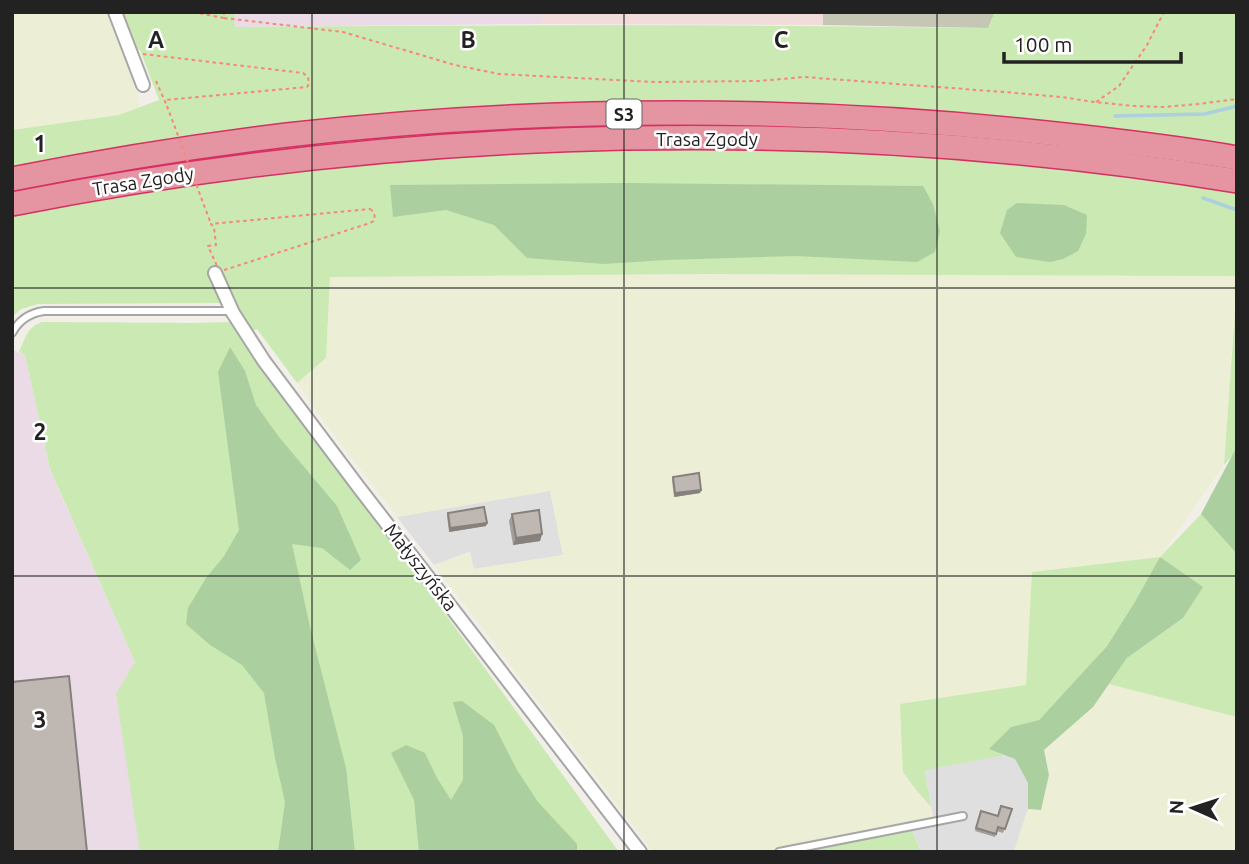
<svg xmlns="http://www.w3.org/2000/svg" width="1249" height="864" viewBox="0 0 1249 864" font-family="Ubuntu,sans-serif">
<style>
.residential{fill:#e0dfdf}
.commercial{fill:#f1dcda}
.industrial{fill:#eadbe7}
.construction{fill:#c6c6b5}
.farmland{fill:#ecefd6}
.grass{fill:#cbe9b2}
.forest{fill:#accfa0}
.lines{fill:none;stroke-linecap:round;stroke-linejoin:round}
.stream{stroke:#acd0dd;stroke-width:3.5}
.lane-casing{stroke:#a6a6a6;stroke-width:10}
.street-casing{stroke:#a6a6a6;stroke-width:16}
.highway-casing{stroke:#d63063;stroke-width:26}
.path{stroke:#f58877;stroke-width:2;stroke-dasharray:3.5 3.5;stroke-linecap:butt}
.lane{stroke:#fff;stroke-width:6}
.street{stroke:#fff;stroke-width:12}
.highway{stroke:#e595a1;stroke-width:23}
.path-bridge{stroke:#f58877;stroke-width:2;stroke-dasharray:3.5 3.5;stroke-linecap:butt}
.wall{fill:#a49e99}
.shaded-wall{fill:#86817d}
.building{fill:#bfb8b2;stroke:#86817d;stroke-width:2}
.grid{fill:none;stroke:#222;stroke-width:2;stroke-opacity:0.55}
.labels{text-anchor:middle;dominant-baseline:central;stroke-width:5;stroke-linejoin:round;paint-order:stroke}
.shield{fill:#fff;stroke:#646464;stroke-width:2}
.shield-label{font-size:18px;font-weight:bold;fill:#222}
.street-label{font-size:19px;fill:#222;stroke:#fff}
.grid-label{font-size:23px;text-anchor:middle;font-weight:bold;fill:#222;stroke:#fff;stroke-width:5;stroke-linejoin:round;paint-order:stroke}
</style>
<rect width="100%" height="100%" fill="#f2efe9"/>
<!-- residential -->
<g class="residential">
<polygon points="550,490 563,555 474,569 469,552 434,565 397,517"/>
<polygon points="1006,755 1015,759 1028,783 1028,809 1014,852 921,852 910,824 933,818 925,769"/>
</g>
<!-- commercial -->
<polygon class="commercial" points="541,12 823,12 823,25 541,24"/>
<!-- industrial -->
<g class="industrial">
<polygon points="234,12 541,12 541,24 234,27"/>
<polygon points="12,350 25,355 50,470 219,852 12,852"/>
</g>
<!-- construction -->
<polygon class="construction" points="823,12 995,12 988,28 823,25"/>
<!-- farmland -->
<g class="farmland">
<polygon points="12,12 111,12 138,84 139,107 119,115 12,130"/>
<polygon points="708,274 1237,276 1224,465 1160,557 1032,572 1027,685 900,705 917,791 931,807 933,818 910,824 912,830 798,852 653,852 434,565 470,552 474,569 563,555 550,491 397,517 324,422 297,383 326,358 330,277"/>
<polygon points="1109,684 1237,717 1237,852 1014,852 1028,809 1041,810 1049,775 1044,750 1093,707"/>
</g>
<!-- grass -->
<g class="grass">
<path d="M121 12H234L235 27C486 25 737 24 988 28L995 12H1237V276L708 274 330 277 326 358 297 383 257 329 251 331 236 307 218 303 38 304 21 309 12 317V130L119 115 159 100 140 50 135 49Z"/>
<polygon points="1237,284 1237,450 1224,465"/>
<path d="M42 322 194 323 232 322 619 852H140L116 694 135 662 50 469 25 355 19 352C25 339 27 327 42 322Z"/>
<polygon points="1201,514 1237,554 1237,717 1109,684 1127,658 1183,618 1161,557 1136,600 1107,646 1039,720 1011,727 990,749 1006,755 925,770 931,807 917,791 903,772 900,704 1026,685 1032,572 1160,557"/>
<polygon points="912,830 921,852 798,852 805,851"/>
</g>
<!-- forest -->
<g class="forest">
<polygon points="628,183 923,186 933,204 940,231 935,252 917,262 796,256 666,260 604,264 527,258 494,225 446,210 393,217 390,185"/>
<polygon points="1017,203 1064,205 1087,215 1086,234 1078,251 1063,259 1050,262 1016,257 1000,233 1007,210"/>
<polygon points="230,347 245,371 256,405 279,437 337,506 361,560 350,570 322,548 292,544 310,627 346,768 355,852 278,852 285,802 275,758 264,693 242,665 210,645 186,624 188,608 206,578 224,556 239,530 218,372"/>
<polygon points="1237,450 1237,554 1201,514 1234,452"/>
<polygon points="1160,557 1203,587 1183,618 1127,658 1093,707 1044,750 1049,775 1041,810 1028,809 1028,783 1015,759 989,749 1011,727 1039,720 1107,646 1136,600"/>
<polygon points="462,701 494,725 517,770 538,802 577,844 577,852 419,852 414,800 391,753 406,745 425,753 437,778 451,800 463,780 463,736 453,702"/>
</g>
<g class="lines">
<!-- stream -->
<g class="stream">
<polyline points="1115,116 1205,114 1237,106"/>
<polyline points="1203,198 1237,210"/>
</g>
<!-- lane casing -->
<g class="lane-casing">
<g id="lane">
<path d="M12 333C19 320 29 313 44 311H226L232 313"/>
<polyline points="779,852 963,816"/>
</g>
</g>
<!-- street casing -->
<g class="street-casing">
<g id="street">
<polyline points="115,12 143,85"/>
<polyline points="215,273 233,313 264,361 357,485 640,852"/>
</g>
</g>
<!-- highway casing -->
<g class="highway-casing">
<g id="highway">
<path d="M12 179C103 161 195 146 287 135 551 105 820 106 1083 137 1135 143 1186 149 1237 158"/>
<path d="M12 204C413 125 833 115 1237 181"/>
</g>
</g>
<!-- path -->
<g class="path">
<polyline points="193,12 224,18 224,12"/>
<polyline points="224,18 343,32 455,65 499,74 654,82 759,81 804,77 1004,92 1061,97 1095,102 1134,106 1164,107 1198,104 1237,99"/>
<polyline points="143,54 303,73 308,77 309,84 307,87 165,100"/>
<polyline points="156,81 167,106"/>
<polyline points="1096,102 1119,86 1147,45 1164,12"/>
<path d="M370 209C375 212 375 216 374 221L370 223 215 273 217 266 208 246 216 245 214 227 211 224Z"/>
</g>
<!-- lane -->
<use href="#lane" class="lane"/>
<!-- street -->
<use href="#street" class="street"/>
<!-- highway -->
<use href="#highway" class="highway"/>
<!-- path-bridge -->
<polyline class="path-bridge" points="167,106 211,224"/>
</g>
<!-- wall -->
<g class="wall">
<polygon points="673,477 701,490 700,493 674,497 672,480"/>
<polygon points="448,513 487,523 486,526 449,532 447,516"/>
<polygon points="512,514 542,534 540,541 513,545 509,521"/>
<polygon points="1012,809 1003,833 997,831 995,837 975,831 981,811 998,816"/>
</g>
<!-- shaded-wall -->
<g class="shaded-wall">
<polygon points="701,490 700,493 674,497 675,493"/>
<polygon points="487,523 486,526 449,532 450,528"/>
<polygon points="542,534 540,541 513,545 516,538"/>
</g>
<!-- building -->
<g class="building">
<polygon points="699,473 701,490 675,493 673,477"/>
<polygon points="484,507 487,523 450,528 448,513"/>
<polygon points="539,510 542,534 516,538 512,514"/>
<polygon points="69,676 87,852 12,852 12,682"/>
<polygon points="1001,806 1012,809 1005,829 998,827 996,834 976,828 981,811 998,816"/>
</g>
<!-- grid -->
<path class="grid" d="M312 12V852M624 12V852M937 12V852M12 288H1237M12 576H1237"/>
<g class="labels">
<!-- shield labels -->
<rect class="shield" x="606.5" y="99.5" width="35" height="29" rx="5"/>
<g class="shield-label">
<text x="624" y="114">S3</text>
</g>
<!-- street labels -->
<g class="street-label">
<text x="707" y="139">Trasa Zgody</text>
<text transform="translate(143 181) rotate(-9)">Trasa Zgody</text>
<text transform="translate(421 567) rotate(52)">Małyszyńska</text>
</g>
</g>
<g class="grid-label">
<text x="156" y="48">A</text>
<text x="468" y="48">B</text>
<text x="781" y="48">C</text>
<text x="40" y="152">1</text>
<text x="40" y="440">2</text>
<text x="40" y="728">3</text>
</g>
<!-- border -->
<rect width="1249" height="864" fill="none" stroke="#222222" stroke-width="28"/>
<!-- north arrow -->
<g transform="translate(1193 808) rotate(273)" stroke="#ffffff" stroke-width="5" paint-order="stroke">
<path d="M0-5L12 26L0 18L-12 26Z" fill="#222222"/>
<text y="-10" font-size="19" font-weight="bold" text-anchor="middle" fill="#222222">N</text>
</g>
<!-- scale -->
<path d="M1004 52v10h177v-10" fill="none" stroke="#222222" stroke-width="3.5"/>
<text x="1014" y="52" font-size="21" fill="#222222" stroke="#ffffff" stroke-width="5" paint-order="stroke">100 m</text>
</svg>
